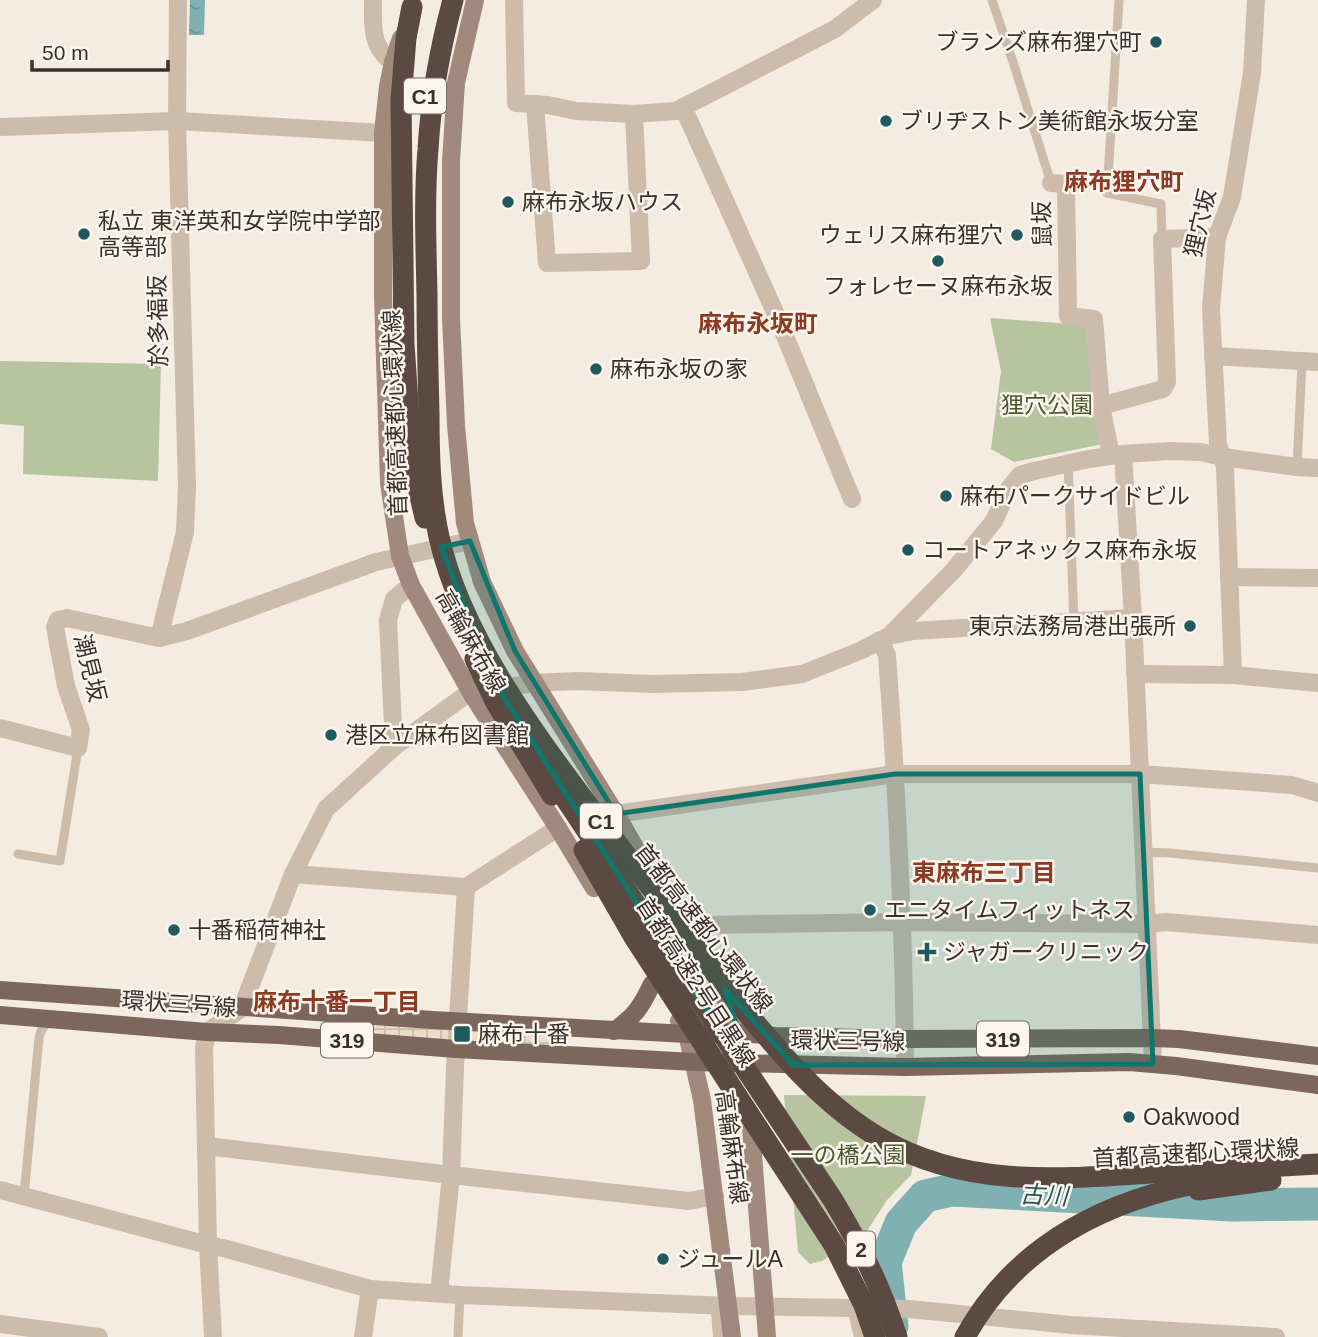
<svg xmlns="http://www.w3.org/2000/svg" width="1318" height="1337" viewBox="0 0 1318 1337" font-family="Helvetica,'Noto Sans JP',sans-serif">
<style>
.green{fill:#b8c4a0}
.plaza{fill:url(#plaza-grid)}
.water{fill:url(#water-ripples)}
.lines{fill:none;stroke-linecap:round;stroke-linejoin:round}
.river{stroke:#7fb0b2;stroke-width:33}
.service{stroke:#cdbbac;stroke-width:9}
.minor{stroke:#cdbbac;stroke-width:18}
.tertiary{stroke:#cdbbac;stroke-width:18}
.secondary{stroke:#a18a7d;stroke-width:18}
.primary{stroke:#7d675c;stroke-width:18}
.motorway{stroke:#5c4a42;stroke-width:21}
.motorway-bridge{stroke:#5c4a42;stroke-width:21}
.marked{fill:#0f766e;fill-opacity:0.2;stroke:#0f766e;stroke-width:5;stroke-linejoin:round}
.poi-dot{fill:#1f5a5e;stroke:#fbf5ee;stroke-width:2.5}
.labels{text-anchor:middle;dominant-baseline:central;stroke-width:5;stroke-linejoin:round;paint-order:stroke}
.shield{fill:#fbf5ee;stroke:#756b66;stroke-width:2}
.shield-label{font-size:21px;font-weight:bold;fill:#3b302b}
.poi-label{font-size:23px;fill:#3b302b;stroke:#fbf5ee;text-anchor:start}
.street-label{font-size:23px;fill:#3b302b;stroke:#fbf5ee}
.park-label{font-size:23px;fill:#4a5a2e;stroke:#fbf5ee}
.neighbourhood-label{font-size:24px;font-weight:bold;fill:#8c3b22;stroke:#fbf5ee}
.water-label{font-size:24px;font-style:italic;fill:#1f5a5e;stroke:#fbf5ee}
</style>
<defs>
<pattern id="plaza-grid" width="8" height="8" patternUnits="userSpaceOnUse" patternTransform="scale(1.75)"><rect width="8" height="8" fill="#ecdcc8"/><path d="M0 4h8M4 0v8" fill="none" stroke="#cbbdac"/></pattern>
<pattern id="water-ripples" width="26" height="14" patternUnits="userSpaceOnUse" patternTransform="scale(1.75)"><rect width="26" height="14" fill="#7fb0b2"/><path d="M2 4q2-2 4 0t4 0M15 11q2-2 4 0t4 0" fill="none" stroke="#699091"/></pattern>
</defs>
<rect width="100%" height="100%" fill="#f4ebe1"/>
<!-- green -->
<g class="green">
<polygon points="990,318 1087,325 1103,444 1014,462 991,449 1001,371"/>
<polygon points="0,361 161,364 158,481 23,474 24,426 0,424"/>
<polygon points="784,1095 926,1096 911,1175 887,1200 867,1231 822,1261 810,1264 798,1252"/>
</g>
<!-- plaza -->
<polygon class="plaza" points="367,1020 562,1033 561,1046 366,1036"/>
<!-- water -->
<polygon class="water" points="190,0 205,0 204,35 189,35"/>
<g class="lines">
<!-- river -->
<polyline class="river" points="892,1326 885,1262 901,1223 925,1196 952,1190 1232,1205 1318,1204"/>
<!-- service -->
<g class="service">
<polyline points="992,0 1014,65 1051,183"/>
<polyline points="1119,0 1107,193 1161,204 1162,239"/>
<polyline points="1066,184 1107,176"/>
<polyline points="1068,462 1074,622"/>
<polyline points="1297,467 1302,362"/>
<polyline points="1143,852 1170,853 1318,868"/>
<polyline points="18,854 60,861 78,748"/>
<polyline points="24,1196 39,1038 41,1031 49,1020"/>
<polyline points="458,1337 460,1295"/>
</g>
<!-- minor -->
<g class="minor">
<path d="M373 0C373 24 370 48 393 62"/>
<polyline points="514,0 516,103 548,105 576,111 634,114 676,111 835,29 873,0"/>
<polyline points="535,104 547,263 641,261 634,114"/>
<polyline points="683,107 778,319 852,499"/>
<polyline points="0,127 177,121 383,133"/>
<polyline points="1051,183 1066,184 1068,316 1094,319 1101,406"/>
<polyline points="1213,356 1318,362"/>
<polyline points="1111,455 1101,406 1163,389 1167,382 1162,239 1217,237"/>
<polyline points="1229,577 1318,578"/>
<polyline points="889,636 913,631 1133,618"/>
<polyline points="159,638 185,532 187,487 177,121 178,0"/>
<path d="M880 640 887 655C897 792 904 929 905 1067"/>
<polyline points="1135,674 1233,675 1318,683"/>
<polyline points="1233,675 1225,467 1218,444 1211,309 1217,237 1232,197 1252,73 1256,0"/>
<polyline points="0,728 78,748 81,730 66,686 55,627 58,620 67,618 159,638 187,631 376,562 470,541"/>
<polyline points="616,814 895,774 1140,774"/>
<polyline points="293,874 466,887"/>
<polyline points="686,936 702,925 903,922 1146,924 1166,922 1318,935"/>
<polyline points="207,1032 204,1048 208,1245 213,1337"/>
<polyline points="206,1146 451,1175 689,1201 715,1196"/>
<polyline points="0,1190 208,1245 227,1249 370,1289 460,1295 729,1306"/>
<polyline points="439,1293 451,1175 455,1067 466,887 558,828"/>
<polyline points="856,1308 863,1337"/>
<polyline points="0,1324 99,1337"/>
<polyline points="363,1337 370,1289"/>
<polyline points="722,1337 720,1311 722,1308 729,1306"/>
</g>
<!-- tertiary -->
<g class="tertiary">
<polyline points="1123,454 1133,618 1153,1064"/>
<polyline points="394,747 388,620 394,599 411,585"/>
<polyline points="1140,774 1292,785 1318,793"/>
<polyline points="207,1032 242,1008 293,874 326,809 394,747 463,697 471,693 533,683 577,681 653,684 742,682 802,674 862,650 889,636 953,571 994,521 1008,490 1020,475 1034,471 1089,459 1123,454 1170,451 1201,452 1222,457 1297,467 1318,468"/>
<polyline points="729,1306 909,1309 1071,1325 1276,1337"/>
</g>
<!-- secondary -->
<g class="secondary">
<polyline points="475,0 456,83 451,161 451,318 456,425 465,523 482,582 515,651 616,814 652,877"/>
<polyline points="401,38 393,62 388,86 383,133 383,296 389,483 400,556 411,585 471,693 558,828 594,888"/>
<polyline points="719,987 734,1017 746,1066"/>
<polyline points="679,1021 687,1034 702,1100 732,1337"/>
<polyline points="750,1115 767,1337"/>
</g>
<!-- primary -->
<g class="primary">
<polyline points="0,990 432,1020 687,1034 739,1033 775,1036 905,1039 1152,1038 1179,1039 1318,1056"/>
<polyline points="0,1015 207,1032 279,1035 456,1049 694,1062 905,1067 1129,1062 1176,1066 1318,1085"/>
<path d="M614 1031C636 1015 641 1007 652 984"/>
</g>
<!-- motorway -->
<polyline class="motorway" points="412,7 406,38 401,100 404,344 412,461 425,518"/>
<!-- motorway-bridge -->
<g class="motorway-bridge">
<path d="M453 0C440 48 431 99 428 149 424 197 426 246 427 295 427 334 428 374 429 413 429 455 430 496 439 537 461 637 536 736 597 817 640 873 682 929 724 985 771 1042 818 1103 883 1140 967 1188 1061 1179 1153 1173 1208 1170 1263 1167 1318 1164"/>
<polyline points="475,659 495,701 552,795"/>
<path d="M551 777 833 1200C861 1247 880 1285 897 1337"/>
<polyline points="584,850 634,937 834,1245 864,1305 875,1337"/>
<polyline points="1198,1190 1271,1180"/>
<path d="M965 1337C1016 1244 1109 1198 1211 1181"/>
</g>
</g>
<!-- marked area -->
<path class="marked" d="M470 541 515 651 616 814 895 774H1140L1153 1064 793 1065 725 989 739 1033H721L498 689 506 687 473 628 441 547Z"/>
<!-- markers -->
<g class="poi-dot">
<circle cx="1156" cy="42" r="7"/>
<circle cx="886" cy="121" r="7"/>
<circle cx="508" cy="202" r="7"/>
<circle cx="84" cy="234" r="7"/>
<circle cx="1017" cy="235" r="7"/>
<circle cx="938" cy="261" r="7"/>
<circle cx="596" cy="369" r="7"/>
<circle cx="946" cy="496" r="7"/>
<circle cx="908" cy="550" r="7"/>
<circle cx="1190" cy="626" r="7"/>
<circle cx="331" cy="735" r="7"/>
<circle cx="870" cy="910" r="7"/>
<circle cx="174" cy="930" r="7"/>
<path d="M923.5 941.5h7v7h7v7h-7v7h-7v-7h-7v-7h7z"/>
<rect x="453" y="1025" width="18" height="18" rx="3.5"/>
<circle cx="1129" cy="1117" r="7"/>
<circle cx="663" cy="1259" r="7"/>
</g>
<g class="labels">
<!-- shield labels -->
<g class="shield">
<rect x="404" y="78.5" width="42" height="35" rx="5"/>
<rect x="580" y="803.5" width="42" height="35" rx="5"/>
<rect x="977" y="1021.5" width="52" height="35" rx="5"/>
<rect x="321" y="1022.5" width="52" height="35" rx="5"/>
<rect x="847" y="1231.5" width="28" height="35" rx="5"/>
</g>
<g class="shield-label">
<text x="425" y="96">C1</text>
<text x="601" y="821">C1</text>
<text x="1003" y="1039">319</text>
<text x="347" y="1040">319</text>
<text x="861" y="1249">2</text>
</g>
<!-- poi labels -->
<g class="poi-label">
<text x="1142" y="42" text-anchor="end">ブランズ麻布狸穴町</text>
<text x="900" y="121">ブリヂストン美術館永坂分室</text>
<text x="522" y="202">麻布永坂ハウス</text>
<text x="98" y="221">私立 東洋英和女学院中学部<tspan x="98" dy="26">高等部</tspan></text>
<text x="1003" y="235" text-anchor="end">ウェリス麻布狸穴</text>
<text x="938" y="286" text-anchor="middle">フォレセーヌ麻布永坂</text>
<text x="610" y="369">麻布永坂の家</text>
<text x="960" y="496">麻布パークサイドビル</text>
<text x="922" y="550">コートアネックス麻布永坂</text>
<text x="1176" y="626" text-anchor="end">東京法務局港出張所</text>
<text x="345" y="735">港区立麻布図書館</text>
<text x="884" y="910">エニタイムフィットネス</text>
<text x="188" y="930">十番稲荷神社</text>
<text x="943" y="952">ジャガークリニック</text>
<text x="478" y="1034">麻布十番</text>
<text x="1143" y="1117">Oakwood</text>
<text x="677" y="1259">ジュールA</text>
</g>
<!-- street labels -->
<g class="street-label">
<text transform="translate(1200 223) rotate(-77)">狸穴坂</text>
<text transform="translate(1042 224) rotate(-91)">鼠坂</text>
<text transform="translate(158 321) rotate(-91)">於多福坂</text>
<text transform="translate(395 413) rotate(-92)">首都高速都心環状線</text>
<text transform="translate(471 641) rotate(60)">高輪麻布線</text>
<text transform="translate(90 668) rotate(76)">潮見坂</text>
<text transform="translate(704 928) rotate(52)">首都高速都心環状線</text>
<text transform="translate(696 982) rotate(57)">首都高速2号目黒線</text>
<text transform="translate(179 1004) rotate(4)">環状三号線</text>
<text transform="translate(848 1041) rotate(1)">環状三号線</text>
<text transform="translate(732 1147) rotate(82)">高輪麻布線</text>
<text transform="translate(1196 1153) rotate(-3)">首都高速都心環状線</text>
</g>
<!-- park labels -->
<g class="park-label">
<text x="1047" y="405">狸穴公園</text>
<text x="848" y="1155">一の橋公園</text>
</g>
<!-- neighbourhood labels -->
<g class="neighbourhood-label">
<text x="1124" y="181">麻布狸穴町</text>
<text x="758" y="323">麻布永坂町</text>
<text x="984" y="872">東麻布三丁目</text>
<text x="337" y="1001">麻布十番一丁目</text>
</g>
<!-- water labels -->
<g class="water-label">
<text transform="translate(1044 1195) rotate(3)">古川</text>
</g>
</g>
<!-- scale -->
<path d="M32 60v10h136v-10" fill="none" stroke="#3b302b" stroke-width="3.5"/>
<text x="42" y="60" font-size="21" fill="#3b302b" stroke="#fbf5ee" stroke-width="5" paint-order="stroke">50 m</text>
</svg>
